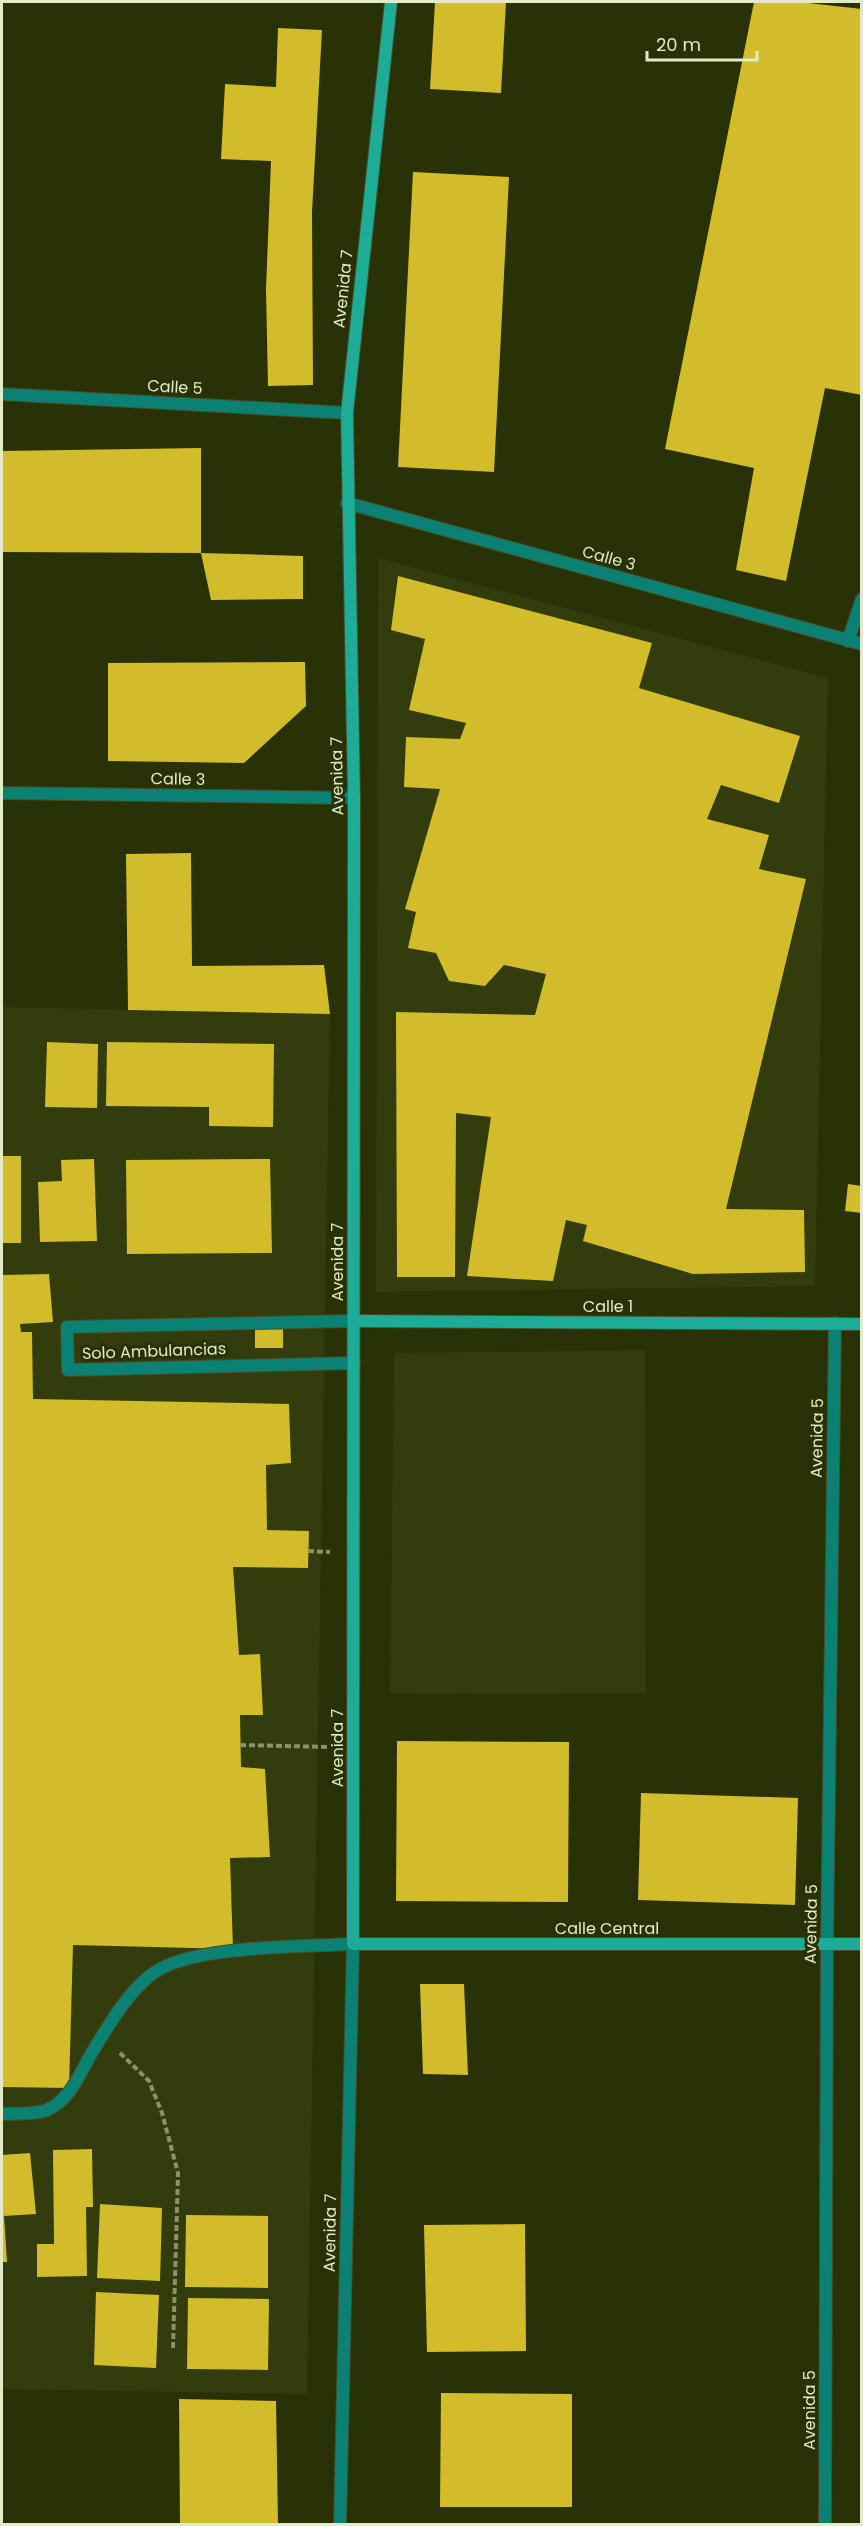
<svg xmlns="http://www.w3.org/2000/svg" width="863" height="2526" viewBox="0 0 863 2526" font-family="Poppins,sans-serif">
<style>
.built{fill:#323c0c}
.building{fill:#d2bc29}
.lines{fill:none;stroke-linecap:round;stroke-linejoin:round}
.lane-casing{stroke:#464f25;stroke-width:14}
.street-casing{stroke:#464f25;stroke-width:14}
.secondary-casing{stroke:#464f25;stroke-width:14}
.path{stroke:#89936a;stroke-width:4;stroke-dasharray:6 3;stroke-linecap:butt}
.lane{stroke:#0a8172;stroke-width:12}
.street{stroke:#0a8172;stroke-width:12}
.secondary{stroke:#1cac98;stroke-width:12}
.labels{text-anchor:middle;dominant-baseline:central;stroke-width:6;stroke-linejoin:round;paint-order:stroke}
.street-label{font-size:16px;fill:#e1ecc5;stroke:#293107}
</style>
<rect width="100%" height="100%" fill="#293107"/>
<!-- built -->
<g class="built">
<polygon points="378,558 828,678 815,1286 376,1292"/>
<polygon points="2,1007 330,1014 307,2394 2,2389"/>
<polygon points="645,1350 646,1693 390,1694 394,1353"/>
</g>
<!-- building -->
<g class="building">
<polygon points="435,2 506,2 501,93 430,89"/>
<polygon points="754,2 799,2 862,9 862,395 825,388 786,581 736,570 754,468 665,449"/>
<polygon points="278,28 322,30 312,212 313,385 268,386 266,289 271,161 221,159 225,84 276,87"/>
<polygon points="413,172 509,177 494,472 398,467"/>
<polygon points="201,448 201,553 2,552 2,451"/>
<polygon points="201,553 303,556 303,599 211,600"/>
<polygon points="398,576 652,643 639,688 800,736 779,803 721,785 707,819 769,835 759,869 806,879 726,1209 804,1210 805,1272 693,1274 583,1241 587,1225 566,1220 553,1281 467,1276 491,1117 456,1113 455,1277 397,1277 396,1012 535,1015 546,974 504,965 485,986 449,981 436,953 408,948 416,912 405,909 440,789 404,787 406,737 460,739 466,723 409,710 425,639 391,630"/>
<polygon points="305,662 306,706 244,763 108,761 108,663"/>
<polygon points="191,853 192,966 324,965 330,1014 128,1010 126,854"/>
<polygon points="47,1042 98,1044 97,1108 45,1107"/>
<polygon points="107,1042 274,1044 273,1127 209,1126 209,1107 106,1106"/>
<rect x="2" y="1156" width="19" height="87"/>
<polygon points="94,1159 97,1241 40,1242 38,1182 62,1181 61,1160"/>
<polygon points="270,1159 272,1253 127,1254 126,1160"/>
<polygon points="848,1184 862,1186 862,1213 845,1211"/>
<polygon points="49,1274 53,1322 20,1324 21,1332 32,1332 33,1399 289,1404 291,1463 266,1465 267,1530 309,1531 308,1568 233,1567 239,1655 260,1654 263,1715 240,1715 241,1767 265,1769 270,1857 230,1858 233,1949 73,1945 69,2088 2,2087 2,1275"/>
<rect x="255" y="1328" width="28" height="20"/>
<polygon points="397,1741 569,1742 568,1902 396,1901"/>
<polygon points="641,1793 798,1798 795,1905 638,1900"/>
<polygon points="420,1984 464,1984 468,2075 423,2074"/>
<polygon points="92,2149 93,2207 86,2207 87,2276 37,2277 37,2244 54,2244 53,2150"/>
<polygon points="30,2153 36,2214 4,2216 7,2262 2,2262 2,2155"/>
<polygon points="100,2204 162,2208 160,2281 97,2278"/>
<polygon points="186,2215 268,2216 268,2288 185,2287"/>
<polygon points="525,2224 526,2351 427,2352 424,2225"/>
<polygon points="96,2292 159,2295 156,2368 94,2365"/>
<polygon points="188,2298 269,2299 268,2370 187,2369"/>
<polygon points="441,2393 572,2394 572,2507 440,2507"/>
<polygon points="179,2399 276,2401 278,2524 180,2524"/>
</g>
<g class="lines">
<!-- lane casing -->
<g class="lane-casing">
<g id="lane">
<polyline points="848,641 862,599"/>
<polyline points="354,1321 67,1327 68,1370 354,1363"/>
<path d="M2 2114C15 2113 35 2115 47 2110 70 2100 79 2075 91 2054 107 2028 130 1988 155 1972 195 1945 303 1947 353 1944"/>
</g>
</g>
<!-- street casing -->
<g class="street-casing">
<g id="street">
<polyline points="2,394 347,413"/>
<polyline points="347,503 862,644"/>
<polyline points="2,793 354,798"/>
<polyline points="340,2524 353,1944"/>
<polyline points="825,2524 827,1944 835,1323"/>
</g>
</g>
<!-- secondary casing -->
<g class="secondary-casing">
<g id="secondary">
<polyline points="391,2 347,413 354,798 353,1944 862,1944"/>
<polyline points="354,1321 862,1324"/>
</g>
</g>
<!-- path -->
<g class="path">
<polyline points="308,1551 330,1552"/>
<polyline points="240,1745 330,1747"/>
<polyline points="120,2053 149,2081 162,2113 178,2173 173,2348"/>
</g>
<!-- lane -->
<use href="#lane" class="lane"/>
<!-- street -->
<use href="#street" class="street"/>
<!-- secondary -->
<use href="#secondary" class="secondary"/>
</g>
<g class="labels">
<!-- street labels -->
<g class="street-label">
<text transform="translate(343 289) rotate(-84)">Avenida 7</text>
<text transform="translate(175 387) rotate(3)">Calle 5</text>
<text transform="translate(609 558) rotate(15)">Calle 3</text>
<text transform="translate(337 776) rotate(-91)">Avenida 7</text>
<text transform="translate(178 779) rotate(1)">Calle 3</text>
<text transform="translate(337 1262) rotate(-90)">Avenida 7</text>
<text x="608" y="1306">Calle 1</text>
<text transform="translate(154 1351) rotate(-2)">Solo Ambulancias</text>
<text transform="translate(817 1438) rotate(-89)">Avenida 5</text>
<text transform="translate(337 1748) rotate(-90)">Avenida 7</text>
<text transform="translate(811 1924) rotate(-89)">Avenida 5</text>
<text x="607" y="1928">Calle Central</text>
<text transform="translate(330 2233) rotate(-89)">Avenida 7</text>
<text transform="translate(809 2410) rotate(-90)">Avenida 5</text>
</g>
</g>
<!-- border -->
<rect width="863" height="2526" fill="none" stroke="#e1ecc5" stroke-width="6"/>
<!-- scale -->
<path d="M647 51v9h110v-9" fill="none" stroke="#e1ecc5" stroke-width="3"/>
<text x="656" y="51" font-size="18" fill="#e1ecc5" stroke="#293107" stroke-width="4.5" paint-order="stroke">20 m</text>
</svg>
